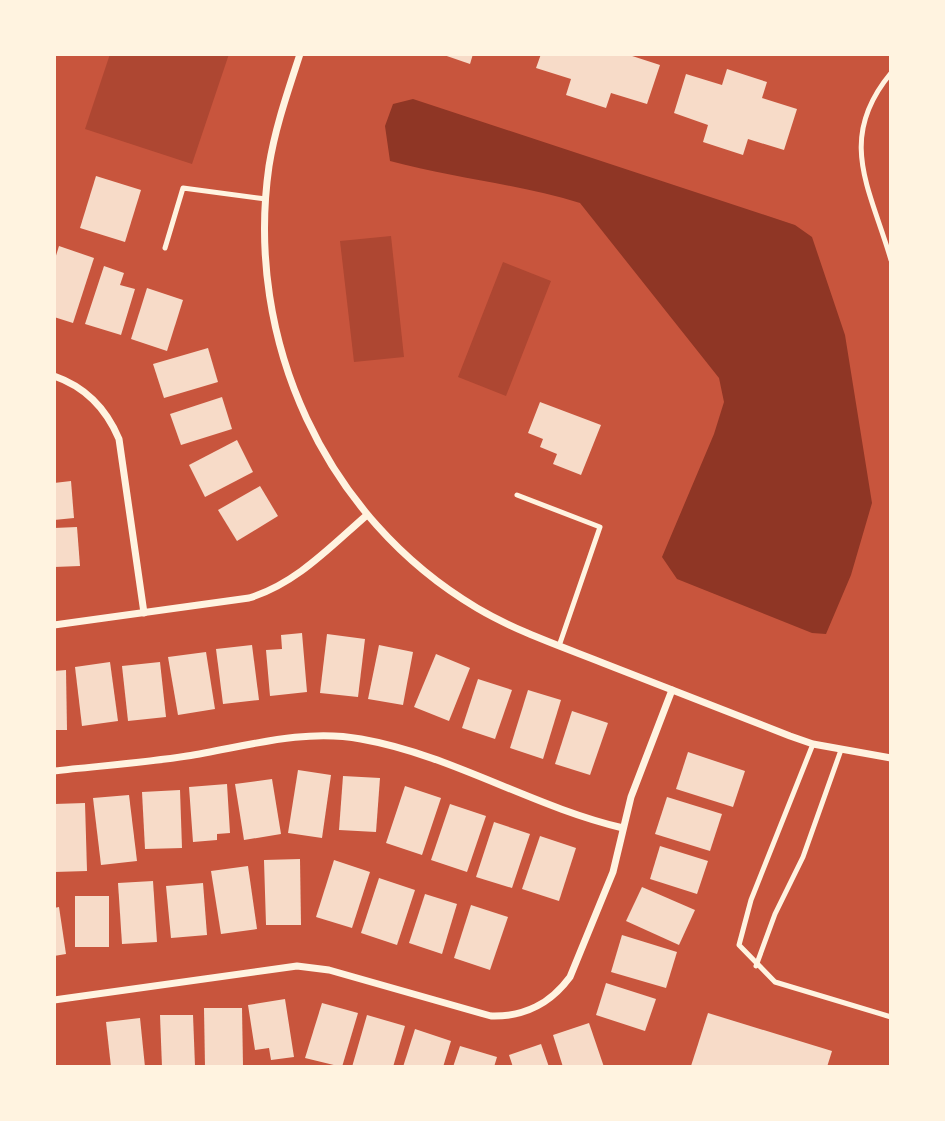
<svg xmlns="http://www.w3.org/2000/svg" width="945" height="1121" viewBox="0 0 945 1121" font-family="'Varela Round',sans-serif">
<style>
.green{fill:#ae4732}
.water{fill:#8f3625}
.building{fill:#f7dbc8}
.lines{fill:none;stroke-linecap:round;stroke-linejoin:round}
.service{stroke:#fff3e0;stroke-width:5}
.minor{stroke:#fff3e0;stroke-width:7}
</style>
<rect width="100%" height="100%" fill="#c8553d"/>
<!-- green -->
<g class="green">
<polygon points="110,54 229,54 192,164 85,129"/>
<polygon points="391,236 404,357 354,362 340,241"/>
<polygon points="503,262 551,281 506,396 458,377"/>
</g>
<!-- water -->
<path class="water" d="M413 99 795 225 812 237 845 335 872 503 851 575 826 634 812 633 677 579 662 557 714 434 724 402 719 378 580 203C518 184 453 178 390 161L385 126 393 104Z"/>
<!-- building -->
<g class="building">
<polygon points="441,54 473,54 470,64"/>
<polygon points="541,54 626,54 660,65 647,104 611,93 606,108 566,95 571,79 536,68"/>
<polygon points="727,69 767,82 762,98 797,109 784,150 748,139 743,155 703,142 708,125 674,113 686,74 722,85"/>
<polygon points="96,176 141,190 125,242 80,228"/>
<polygon points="59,246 94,258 73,323 54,317 54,262"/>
<polygon points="104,266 124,273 120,285 135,289 121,335 85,324"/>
<polygon points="147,288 183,300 167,351 131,339"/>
<polygon points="208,348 218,382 164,398 153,364"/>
<polygon points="222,397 232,429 181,445 170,414"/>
<polygon points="540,402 601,425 581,475 553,464 557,454 540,447 543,439 528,433"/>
<polygon points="237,440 253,472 205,497 189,465"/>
<polygon points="71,481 74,518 54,520 54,483"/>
<polygon points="260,486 278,516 237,541 218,510"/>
<polygon points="77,527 80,566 54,567 54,528"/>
<polygon points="302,633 307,692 270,696 266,650 282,649 281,635"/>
<polygon points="327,634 365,639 358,697 320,693"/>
<polygon points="252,645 259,700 223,704 216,649"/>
<polygon points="379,645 413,652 403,705 368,699"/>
<polygon points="206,652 215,709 178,715 168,657"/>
<polygon points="436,654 470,668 449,721 414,707"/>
<polygon points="110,662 118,721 82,726 75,667"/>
<polygon points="160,662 166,717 128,721 122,666"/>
<polygon points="66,670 67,730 54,730 54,671"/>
<polygon points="478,679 512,690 495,739 462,728"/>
<polygon points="528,690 561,700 543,759 510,748"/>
<polygon points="572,711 608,723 590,775 555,764"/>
<polygon points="688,752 745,771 733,807 676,789"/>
<polygon points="298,770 331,775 322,838 288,833"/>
<polygon points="343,776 380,778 376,832 339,830"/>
<polygon points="272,779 281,834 244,840 235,784"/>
<polygon points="227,784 230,833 217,834 217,840 193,842 189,787"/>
<polygon points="405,786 441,798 422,855 386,843"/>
<polygon points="180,790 182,848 145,849 142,792"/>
<polygon points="129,795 137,861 101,865 93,798"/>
<polygon points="667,797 722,814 710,851 655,834"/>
<polygon points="85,803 87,871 54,872 54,804"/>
<polygon points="450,804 486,816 467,872 431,860"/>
<polygon points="494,822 530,834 512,888 476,877"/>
<polygon points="540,836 576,848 559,901 522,889"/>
<polygon points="660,846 708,861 697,894 650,879"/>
<polygon points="300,859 301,925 266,925 264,860"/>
<polygon points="334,860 370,872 352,928 316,917"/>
<polygon points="248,866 257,929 221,934 211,871"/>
<polygon points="379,878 415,890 397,945 361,933"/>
<polygon points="153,881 157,942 122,944 118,883"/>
<polygon points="203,883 207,935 171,938 166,886"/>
<polygon points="642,887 695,910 679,945 626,921"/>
<polygon points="425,894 457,904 442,954 409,943"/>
<rect x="75" y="896" width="34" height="51"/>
<polygon points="471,905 508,917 490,970 454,958"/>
<polygon points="59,907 66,954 54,956 54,908"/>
<polygon points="622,935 677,952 666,988 611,972"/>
<polygon points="606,983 656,999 645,1031 596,1015"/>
<polygon points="285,999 294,1057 271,1060 269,1048 255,1050 248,1005"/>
<polygon points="322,1003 358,1013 342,1067 305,1058"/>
<polygon points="204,1008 242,1008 243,1066 205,1067"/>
<polygon points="708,1013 832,1051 827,1067 691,1066"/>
<polygon points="160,1015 193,1015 195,1066 162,1067"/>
<polygon points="367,1015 405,1026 393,1067 352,1067"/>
<polygon points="140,1018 145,1067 111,1067 106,1022"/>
<polygon points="589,1023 604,1067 563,1067 553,1035"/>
<polygon points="415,1029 451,1041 443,1067 403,1067"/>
<polygon points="541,1044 549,1067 513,1067 509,1055"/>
<polygon points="460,1046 497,1057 494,1067 453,1067"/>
</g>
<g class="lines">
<!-- service -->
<g class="service">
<path d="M891 73C836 139 870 188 891 260"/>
<polyline points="165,248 183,188 266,199"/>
<polyline points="517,495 600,527 559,646"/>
<polyline points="813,744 751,900 739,945 775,982 891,1017"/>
<polyline points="756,966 775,914 803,857 841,750"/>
</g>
<!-- minor -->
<g class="minor">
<path d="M300 54C288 91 275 128 269 166 244 340 325 518 477 608 516 631 560 646 603 663 665 687 727 712 790 736L813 744 891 758"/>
<path d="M54 376C86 387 106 408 119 439L144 613"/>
<path d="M54 625 249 598C296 584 331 546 367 515"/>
<path d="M54 771C98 766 143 763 187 756 244 747 303 728 361 739 452 755 533 807 623 828"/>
<path d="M54 1000 297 966 329 970 491 1016C525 1017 550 1004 570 977L613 872 631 797 672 690"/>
</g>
</g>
<!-- border -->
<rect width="945" height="1121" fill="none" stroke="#fff3e0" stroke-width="112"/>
</svg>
